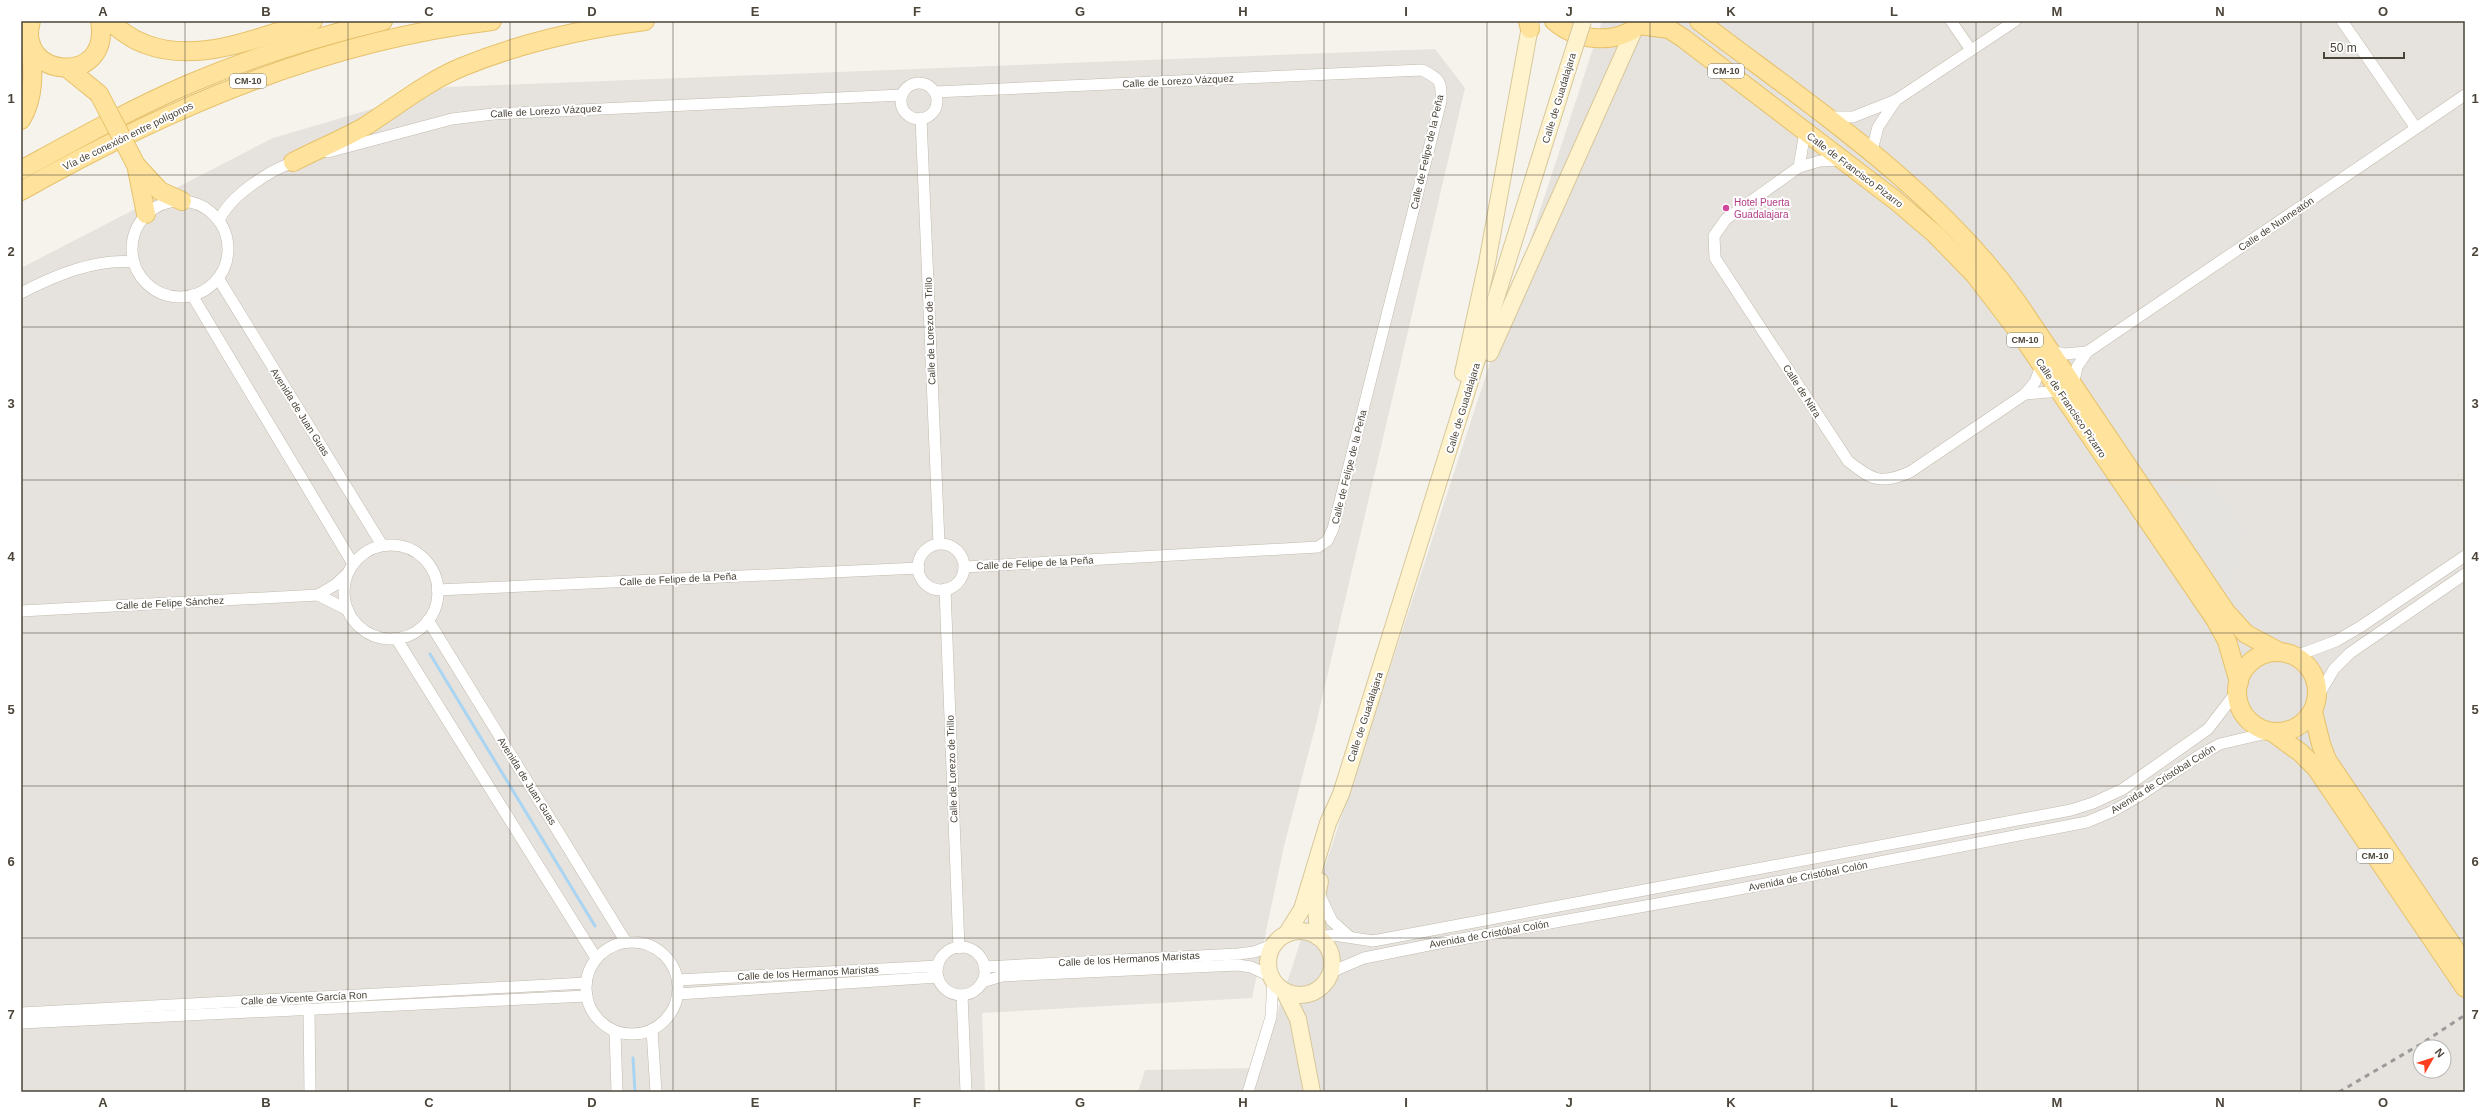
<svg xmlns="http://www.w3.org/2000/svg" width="2486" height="1113" viewBox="0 0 2486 1113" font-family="Helvetica,sans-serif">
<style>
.industrial{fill:#e6e2dd;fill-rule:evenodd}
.parking{fill:#e5e3e0}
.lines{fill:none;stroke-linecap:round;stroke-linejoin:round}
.stream{stroke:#a9d4f2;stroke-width:3}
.minor-casing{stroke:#c2bbae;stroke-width:12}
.secondary-casing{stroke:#d6c79b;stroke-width:18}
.primary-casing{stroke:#e6c16a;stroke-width:20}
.minor{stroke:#fff;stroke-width:11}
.secondary{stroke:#fff3cd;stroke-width:16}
.primary{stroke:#ffe39c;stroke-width:18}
.rail{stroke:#9a9a9a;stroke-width:3;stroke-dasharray:5 5;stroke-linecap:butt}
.secondary-bridge-casing{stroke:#d6c79b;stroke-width:18;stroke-linecap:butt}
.primary-bridge-casing{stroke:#e6c16a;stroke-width:20;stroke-linecap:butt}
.secondary-bridge{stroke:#fff3cd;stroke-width:16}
.primary-bridge{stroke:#ffe39c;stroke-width:18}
.grid{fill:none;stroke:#4b4439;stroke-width:1;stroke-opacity:0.55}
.hotel-dot{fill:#d1479c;stroke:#fff;stroke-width:1.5}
.labels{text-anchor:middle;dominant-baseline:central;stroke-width:4;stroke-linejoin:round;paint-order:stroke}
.shield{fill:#fff;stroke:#817c74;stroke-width:1}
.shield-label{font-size:9px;font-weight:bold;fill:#4b4439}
.street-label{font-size:10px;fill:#4b4439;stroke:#fff}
.hotel-label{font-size:10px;fill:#b23c85;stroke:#fff;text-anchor:start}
.neatline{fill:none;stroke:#4b4439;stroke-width:1.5}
.grid-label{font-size:13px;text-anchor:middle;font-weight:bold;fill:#4b4439}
</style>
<rect width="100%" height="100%" fill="#f6f3ec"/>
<!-- industrial -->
<g class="industrial">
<path d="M1602 21H2465V1092H1138L1145 1070 1259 1068ZM2420 1047H2444V1071H2420Z"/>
<polygon points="1435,49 1465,88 1316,724 1284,846 1252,998 982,1013 985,1092 21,1092 21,268 273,138 447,87"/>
</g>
<!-- parking -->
<polygon class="parking" points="2158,481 2218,489 2245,530 2231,595"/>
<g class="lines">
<!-- stream -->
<g class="stream">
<polyline points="430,654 595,926"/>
<polyline points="633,1058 635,1092"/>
</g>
<!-- minor casing -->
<g class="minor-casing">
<g id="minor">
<polyline points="1951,21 1971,50"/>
<polyline points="2342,21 2416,128"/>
<circle cx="919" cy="101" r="18"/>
<path d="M935 92 1422 70C1440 79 1442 81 1441 101L1333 529 1327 541 1318 547 965 567"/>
<polyline points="1826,117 1853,117 1896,100 2015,21"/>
<polyline points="921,118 939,543"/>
<polyline points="328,152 452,119 493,114 902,95"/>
<polyline points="1871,154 1878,127 1896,100"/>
<path d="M1841 160 1820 161 1799 167 1726 219 1714 236 1715 258 1848 461C1872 480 1881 485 1910 472L2025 394 2035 382 2042 364"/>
<polyline points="1799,167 1805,132"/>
<circle cx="180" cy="249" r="48"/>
<path d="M219 221C229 196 272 168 298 161"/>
<polyline points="218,278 382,545"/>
<path d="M21 293C53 276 97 258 134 262"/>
<polyline points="192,295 353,564"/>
<polyline points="2050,351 2064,354 2087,352"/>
<polyline points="2073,385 2077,367 2087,352 2465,95"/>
<polyline points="2025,394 2060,391"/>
<circle cx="941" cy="567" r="23"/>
<circle cx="391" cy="592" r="47"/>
<polyline points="347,574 335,585 318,595 348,610"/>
<polyline points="945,589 959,948"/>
<polyline points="437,590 919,568"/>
<polyline points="21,611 318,595"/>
<polyline points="428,620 626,942"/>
<polyline points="396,638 596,958"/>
<polyline points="2296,656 2336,641 2360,627 2465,556"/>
<polyline points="2318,696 2334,669 2350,653 2465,574"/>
<polyline points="1319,894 1332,921 1350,937"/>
<polyline points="1319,937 1334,935 1373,941 2071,810 2093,803 2123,789 2208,729 2238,690"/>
<circle cx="632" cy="988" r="46"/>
<circle cx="961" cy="971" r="24"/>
<polyline points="984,967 1238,954 1254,952 1273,945"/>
<polyline points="1331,972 1364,958 1439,943 1729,891 2087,822 2113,811 2139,796 2200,755 2220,744 2267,733"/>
<polyline points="678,980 938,966"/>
<polyline points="982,982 1002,976 1238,965 1251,967 1270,976"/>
<polyline points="678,994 938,977"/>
<polyline points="962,995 966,1092"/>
<polyline points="309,1009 310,1092"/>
<polyline points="21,1013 586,983"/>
<polyline points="21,1023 587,996"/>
<polyline points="652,1030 656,1092"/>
<polyline points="615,1031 617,1092"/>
<polyline points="1248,1092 1271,1017 1273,979"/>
</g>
</g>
<!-- secondary casing -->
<g class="secondary-casing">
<g id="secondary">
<polyline points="1490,353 1635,28"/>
<polyline points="1463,373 1487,263 1531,21"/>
<circle cx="1300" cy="963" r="32"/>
<polyline points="1287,933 1302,909 1328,823 1341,794 1568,68"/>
<polyline points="1318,937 1316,902 1320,881"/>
<polyline points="1284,991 1298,1019 1312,1092"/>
</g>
</g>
<!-- primary casing -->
<g class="primary-casing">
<g id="primary">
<path d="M31 21C14 78 112 88 100 21"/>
<path d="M109 21C120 30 131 39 145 44 199 65 261 36 313 21"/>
<polyline points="1528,21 1530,29"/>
<path d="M1554 21C1578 42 1620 46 1643 21"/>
<path d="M1699 21C1809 105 1936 188 2017 302L2226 612 2246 634 2278 651"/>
<polyline points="1639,25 1669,29 1683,38 1895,200 1935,234 1974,274 2024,339 2215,619 2227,641 2239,682"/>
<polyline points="67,68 99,94"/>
<path d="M21 120C35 97 33 71 31 45"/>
<path d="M293 162C316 150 341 140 364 127 397 106 426 82 462 67 520 43 583 29 645 21"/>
<polyline points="136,165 160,191 182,201"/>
<polyline points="137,169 146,214"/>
<path d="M21 170C76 140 131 109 189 84 252 57 316 37 383 21"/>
<path d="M21 191C168 108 323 41 492 21"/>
<circle cx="2277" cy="692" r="40"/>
<polyline points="2313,712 2321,744 2327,760 2465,964"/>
<polyline points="2275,734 2301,753 2316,768 2465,988"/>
</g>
</g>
<!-- minor -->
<use href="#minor" class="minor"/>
<!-- secondary -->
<use href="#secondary" class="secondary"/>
<!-- primary -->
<use href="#primary" class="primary"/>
<!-- rail -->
<polyline class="rail" points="2339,1092 2421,1044 2465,1015"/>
<!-- secondary-bridge casing -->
<g class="secondary-bridge-casing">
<polyline id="secondary-bridge" points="1568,68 1583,21"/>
</g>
<!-- primary-bridge casing -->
<g class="primary-bridge-casing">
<polyline id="primary-bridge" points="99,94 136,165"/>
</g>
<!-- secondary-bridge -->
<use href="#secondary-bridge" class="secondary-bridge"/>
<!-- primary-bridge -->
<use href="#primary-bridge" class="primary-bridge"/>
</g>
<!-- grid -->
<path class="grid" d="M185 21V1092M348 21V1092M510 21V1092M673 21V1092M836 21V1092M999 21V1092M1162 21V1092M1324 21V1092M1487 21V1092M1650 21V1092M1813 21V1092M1976 21V1092M2138 21V1092M2301 21V1092M21 175H2465M21 327H2465M21 480H2465M21 633H2465M21 786H2465M21 938H2465"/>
<!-- markers -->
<circle class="hotel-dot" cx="1726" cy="208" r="4"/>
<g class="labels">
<!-- shield labels -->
<g class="shield">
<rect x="1708" y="64" width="36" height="14" rx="3"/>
<rect x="230" y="74" width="36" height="14" rx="3"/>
<rect x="2007" y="333" width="36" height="14" rx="3"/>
<rect x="2357" y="849" width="36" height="14" rx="3"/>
</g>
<g class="shield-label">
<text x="1726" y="71">CM-10</text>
<text x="248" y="81">CM-10</text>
<text x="2025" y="340">CM-10</text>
<text x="2375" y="856">CM-10</text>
</g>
<!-- street labels -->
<g class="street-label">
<text transform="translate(1178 81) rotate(-3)">Calle de Lorezo Vázquez</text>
<text transform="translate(1559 98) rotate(-73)">Calle de Guadalajara</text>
<text transform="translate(546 111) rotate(-3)">Calle de Lorezo Vázquez</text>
<text transform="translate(128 136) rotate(-26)">Vía de conexión entre polígonos</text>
<text transform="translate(1427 152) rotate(-77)">Calle de Felipe de la Peña</text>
<text transform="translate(1855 170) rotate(37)">Calle de Francisco Pizarro</text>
<text transform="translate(2276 224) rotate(-34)">Calle de Nunneatón</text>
<text transform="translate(930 331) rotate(-92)">Calle de Lorezo de Trillo</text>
<text transform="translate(1802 391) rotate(57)">Calle de Nitra</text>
<text transform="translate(1463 408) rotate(-73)">Calle de Guadalajara</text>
<text transform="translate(2071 408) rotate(56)">Calle de Francisco Pizarro</text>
<text transform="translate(300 412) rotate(58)">Avenida de Juan Guas</text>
<text transform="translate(1349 467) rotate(-76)">Calle de Felipe de la Peña</text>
<text transform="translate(1035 563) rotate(-3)">Calle de Felipe de la Peña</text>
<text transform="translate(678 579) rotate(-3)">Calle de Felipe de la Peña</text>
<text transform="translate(170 603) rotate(-3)">Calle de Felipe Sánchez</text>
<text transform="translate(1365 717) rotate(-72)">Calle de Guadalajara</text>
<text transform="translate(952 769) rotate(-92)">Calle de Lorezo de Trillo</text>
<text transform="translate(2163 779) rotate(-32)">Avenida de Cristóbal Colón</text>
<text transform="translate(527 781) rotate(58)">Avenida de Juan Guas</text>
<text transform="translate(1808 876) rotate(-11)">Avenida de Cristóbal Colón</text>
<text transform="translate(1489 934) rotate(-10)">Avenida de Cristóbal Colón</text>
<text transform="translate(1129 959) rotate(-3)">Calle de los Hermanos Maristas</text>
<text transform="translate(808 973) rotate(-3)">Calle de los Hermanos Maristas</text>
<text transform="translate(304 998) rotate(-3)">Calle de Vicente García Ron</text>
</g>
<!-- hotel labels -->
<g class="hotel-label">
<text x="1734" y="202">Hotel Puerta<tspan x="1734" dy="12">Guadalajara</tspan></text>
</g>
</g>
<!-- border -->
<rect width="2486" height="1113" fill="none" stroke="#ffffff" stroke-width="44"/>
<!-- north arrow -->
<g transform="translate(2432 1059) rotate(51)"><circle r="19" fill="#ffffff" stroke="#b7b4b0"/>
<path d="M0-3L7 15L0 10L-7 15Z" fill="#fc3f1d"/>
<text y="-6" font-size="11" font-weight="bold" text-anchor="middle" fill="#4b4439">N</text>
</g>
<!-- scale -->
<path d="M2324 52v6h80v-6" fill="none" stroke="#4b4439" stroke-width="2"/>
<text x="2330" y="52" font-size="12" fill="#4b4439" stroke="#ffffff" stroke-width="3" paint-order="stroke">50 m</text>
<rect x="22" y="22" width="2442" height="1069" class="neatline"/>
<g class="grid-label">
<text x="103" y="16">A</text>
<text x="266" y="16">B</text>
<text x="429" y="16">C</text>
<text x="592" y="16">D</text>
<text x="755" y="16">E</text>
<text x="917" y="16">F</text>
<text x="1080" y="16">G</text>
<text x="1243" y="16">H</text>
<text x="1406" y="16">I</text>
<text x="1569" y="16">J</text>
<text x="1731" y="16">K</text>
<text x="1894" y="16">L</text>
<text x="2057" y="16">M</text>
<text x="2220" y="16">N</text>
<text x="2383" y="16">O</text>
<text x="11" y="103">1</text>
<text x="2475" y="103">1</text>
<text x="11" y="256">2</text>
<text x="2475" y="256">2</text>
<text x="11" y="408">3</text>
<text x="2475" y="408">3</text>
<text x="11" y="561">4</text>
<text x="2475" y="561">4</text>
<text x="11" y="714">5</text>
<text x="2475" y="714">5</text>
<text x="11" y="866">6</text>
<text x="2475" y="866">6</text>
<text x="11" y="1019">7</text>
<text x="2475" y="1019">7</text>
<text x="103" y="1107">A</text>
<text x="266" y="1107">B</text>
<text x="429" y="1107">C</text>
<text x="592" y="1107">D</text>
<text x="755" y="1107">E</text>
<text x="917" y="1107">F</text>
<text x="1080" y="1107">G</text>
<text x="1243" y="1107">H</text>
<text x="1406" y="1107">I</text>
<text x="1569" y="1107">J</text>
<text x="1731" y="1107">K</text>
<text x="1894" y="1107">L</text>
<text x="2057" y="1107">M</text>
<text x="2220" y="1107">N</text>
<text x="2383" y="1107">O</text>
</g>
</svg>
